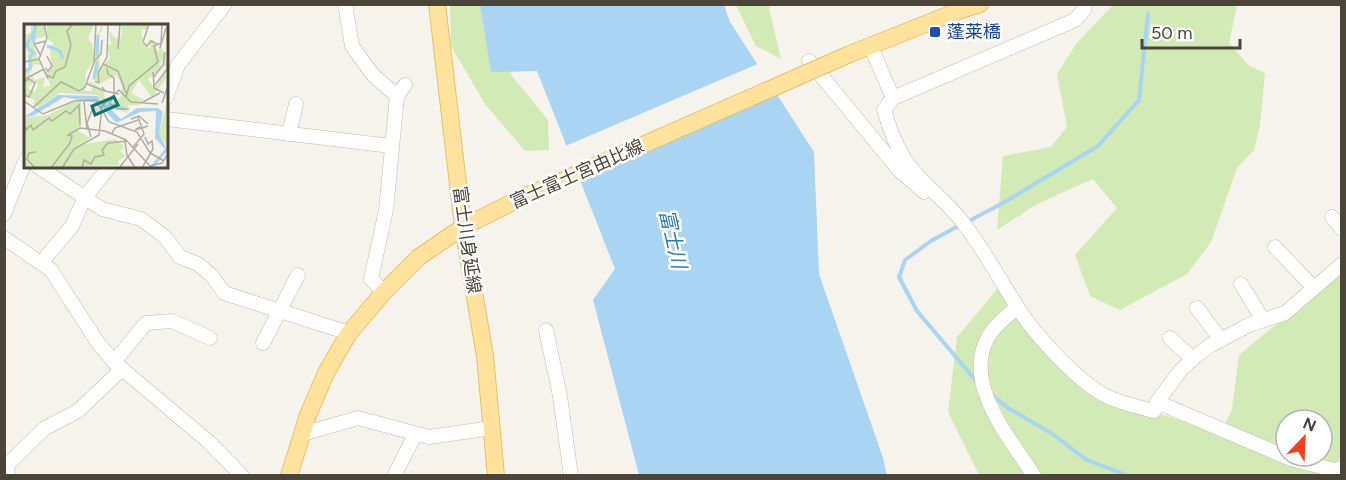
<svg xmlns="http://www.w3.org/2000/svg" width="1346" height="480" viewBox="0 0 1346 480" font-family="Figtree,'Noto Sans JP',sans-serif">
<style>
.green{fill:#d2eab5;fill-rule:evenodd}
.water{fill:#a9d4f2}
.pier{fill:#f6f3ec}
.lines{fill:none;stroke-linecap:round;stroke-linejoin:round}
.stream{stroke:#a9d4f2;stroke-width:4}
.minor-casing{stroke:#c2bbae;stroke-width:15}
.major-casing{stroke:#e6c16a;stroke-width:18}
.minor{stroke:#fff;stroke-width:14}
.major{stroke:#ffe39c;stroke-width:16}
.major-bridge-casing{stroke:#e6c16a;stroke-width:18;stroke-linecap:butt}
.major-bridge{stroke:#ffe39c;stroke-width:16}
.transit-dot{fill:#1a4fb4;stroke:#fff;stroke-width:2}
.labels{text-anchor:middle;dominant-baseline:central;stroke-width:5;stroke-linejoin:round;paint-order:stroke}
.transit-label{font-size:18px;fill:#164399;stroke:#fff;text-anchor:start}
.street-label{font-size:18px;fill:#4b4439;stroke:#fff}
.water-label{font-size:20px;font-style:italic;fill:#2e7ab2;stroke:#fff}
.inset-river{fill:none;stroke:#a9d4f2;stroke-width:3}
.inset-road{fill:none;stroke:#b2ada4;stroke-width:1.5}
.view{fill:#0f766e;fill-opacity:0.15;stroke:#0f766e;stroke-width:3}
.inset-edge{fill:none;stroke:#4b4439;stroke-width:3}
</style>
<rect width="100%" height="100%" fill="#f6f3ec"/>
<!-- green -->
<g class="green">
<polygon points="450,5 488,5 512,76 548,120 549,150 525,151 485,104 451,46"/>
<polygon points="736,5 772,5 769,8 781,59 756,46"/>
<polygon points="1116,5 1237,5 1229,43 1248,65 1265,73 1260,125 1254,150 1237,168 1211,242 1187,274 1120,310 1090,296 1075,255 1117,208 1093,179 1037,204 997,230 1003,156 1051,147 1067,127 1057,74 1076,44 1112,6"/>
<path d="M1341 271V456L1331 475H979L948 412 957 337 999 287 1104 395 1221 434 1232 409 1239 355ZM1286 420H1322V456H1286Z"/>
</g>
<!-- water -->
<polygon class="water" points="480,5 724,5 730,22 814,152 819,274 883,458 887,475 639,475 593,300 615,269 537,71 491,72"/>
<!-- pier -->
<polygon class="pier" points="760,63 775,87 575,175 563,147"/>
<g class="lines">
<!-- stream -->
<g class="stream">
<polyline points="967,222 1003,203 1098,146 1139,100 1148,14"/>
<polyline points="960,225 931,241 905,260 899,277 917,311 977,382"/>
<polyline points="992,395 1008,408 1051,433 1087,460 1129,476"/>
</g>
<!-- minor casing -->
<g class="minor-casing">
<g id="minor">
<polyline points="345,4 352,46 373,75 397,96"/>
<path d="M1085 4 1084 10 1075 20 893 98 884 110C890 129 896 147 908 164 924 186 948 202 964 224 984 250 999 278 1016 305 1033 333 1077 381 1106 396 1121 403 1137 407 1154 411L1157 402 1180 371 1196 356 1211 345 1249 325 1285 313 1342 264"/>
<polyline points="870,45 893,98"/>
<polyline points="809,61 899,170 924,192"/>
<polyline points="166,98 178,65 225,4"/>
<polyline points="166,119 391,146"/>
<polyline points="289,134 296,104"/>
<polyline points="37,166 102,209 141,219 165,237 180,257 198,264 212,276 224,293 349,333"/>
<polyline points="4,214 26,159"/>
<polyline points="1332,217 1342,229"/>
<polyline points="4,238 51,270 98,343 115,363 209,442 242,476"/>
<polyline points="1275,247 1314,288"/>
<polyline points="41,263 72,226 85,197 110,166"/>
<polyline points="1241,284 1263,320"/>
<polyline points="384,292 371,279 386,210 397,96 405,85"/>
<path d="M1017 307C1007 316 994 326 988 337 962 384 1010 438 1034 476"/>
<polyline points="1197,308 1221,340"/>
<polyline points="546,330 560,396 571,476"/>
<polyline points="1170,338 1193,359"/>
<polyline points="263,343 298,275"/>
<polyline points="114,362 146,323 172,321 210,338"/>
<polyline points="1157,402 1291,459 1334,470 1342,468"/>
<polyline points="302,434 358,418 429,437 492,428"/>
<polyline points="396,472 415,435"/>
<polyline points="8,476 7,465 45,428 78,411 122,369"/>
</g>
</g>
<!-- major casing -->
<g class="major-casing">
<g id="major">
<polyline points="437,4 463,227 485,356 496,476"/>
<polyline points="850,54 958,11 980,4"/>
<polyline points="289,476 308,415 326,373 349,333 384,292 419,257 463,227 515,201"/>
</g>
</g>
<!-- minor -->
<use href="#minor" class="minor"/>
<!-- major -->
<use href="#major" class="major"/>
<!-- major-bridge casing -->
<g class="major-bridge-casing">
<polyline id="major-bridge" points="515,201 850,54"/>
</g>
<!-- major-bridge -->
<use href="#major-bridge" class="major-bridge"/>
</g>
<!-- markers -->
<rect class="transit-dot" x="929" y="26" width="12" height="12" rx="3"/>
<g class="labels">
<!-- transit labels -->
<g class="transit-label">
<text x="947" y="32">蓬莱橋</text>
</g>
<!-- street labels -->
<g class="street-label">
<text transform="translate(577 174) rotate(-24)">富士富士宮由比線</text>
<text transform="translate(467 240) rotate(82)">富士川身延線</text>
</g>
<!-- water labels -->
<g class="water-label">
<text transform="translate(673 239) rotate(77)">富士川</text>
</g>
</g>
<!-- overview -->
<g transform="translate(24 24)">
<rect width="144" height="144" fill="#f6f3ec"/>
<path d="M7 0H18L21 7V13L7 16 17 41 10 40 2 58 9 52V59L3 64 11 68 14 61 9 57 21 53 19 63 27 62 21 48 27 43 26 22 30 20 23 14V0H70L64 14 69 22 70 36 62 48 61 64V67H75H68V60H62L67 58 80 66 81 78 73 71 36 69 14 83 9 80 11 76 0 72 3 50 0 52V41L2 45 6 43 1 11 7 8ZM78 0V7L75 10 76 46 86 33 82 21H87L85 7 92 15 95 10 97 16 98 0H123V6H117L119 19 127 25 124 16H130L128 21 129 20 134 21 130 22 135 28V21L141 29 144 44 139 41 140 34 135 40 138 44 124 55 129 62 134 61 140 45 142 54 128 74 115 56 107 69 120 76 115 81H104L103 89 87 83 97 72 98 61 92 51 74 61 69 55 74 10ZM144 74V124L135 109ZM73 77 57 78V103L53 106 66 114 56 121 92 115 100 123 96 127 102 132 94 137 95 141 0 144V94L24 91 49 78Z" fill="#d2eab5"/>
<path d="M34 71 73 72 97 95 113 84H134L139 88 135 109 144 128 131 114 132 87 116 88 92 99 76 80 40 73 9 92 0 93Z" fill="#a9d4f2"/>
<path class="inset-river" d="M9 19 12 0M23 22 36 27 39 35M73 32 74 11M0 47 6 45V32L10 29 2 22 11 6 10 0M70 55 73 37M87 75 85 81 100 84M127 144 143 125"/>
<path class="inset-road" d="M119 18 123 22 127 17 133 20M119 18 125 0M136 24 142 4M94 25 96 0M17 32 10 20 22 17M15 35 23 14 20 0M70 37 77 30 78 16M0 38 15 35 24 55M79 40 94 47 102 69M21 44 24 47 28 42 23 32M83 44 84 50 90 54V69M129 48 130 64 140 69M22 51 29 54 32 47 41 43 47 21 43 7 49 0M129 54 139 41 141 28M1 55 20 45M0 58 5 55 11 59 5 73 0 71M71 58H75L74 49 83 33 84 0M63 60 81 67M131 61 144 44M78 63 81 67 95 70M102 73 107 78 134 80M0 77 19 90 50 77 72 76 85 98 113 108 126 129 140 137M60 77 63 106M119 78 136 69M138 79 144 62M87 80 93 85H105M10 83 37 58 55 67 61 63 70 38 72 0M107 95 115 92 124 100M0 100 2 106 7 101 9 106 25 94 28 97 42 87 46 90 55 81 56 101M116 103 111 106 124 102M88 109 91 104 114 96M67 113 63 99 68 86M101 118 103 131 111 144M109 123 120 110 114 93M11 144 3 135 5 129 12 128M27 144 46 119 48 112 44 111 56 104 81 107 102 116 126 142 138 139 144 130M38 144 50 125 75 111 78 82 95 66 102 73 105 62 134 38 130 22 137 19 138 0M58 144 60 136 67 140 71 133 80 131 78 126 84 119 103 117M95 144 114 120M118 144 129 125 128 117 124 120 121 113"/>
<path class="view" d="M90 73 94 81 71 91 68 82Z"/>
<rect width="144" height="144" class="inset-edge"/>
</g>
<!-- border -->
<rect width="1346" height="480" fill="none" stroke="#4b4439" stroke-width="12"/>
<!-- north arrow -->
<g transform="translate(1304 438) rotate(23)"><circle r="28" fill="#ffffff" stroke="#b7b4b0" stroke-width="1.5"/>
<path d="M0-4.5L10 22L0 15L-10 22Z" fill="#fc3f1d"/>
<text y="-9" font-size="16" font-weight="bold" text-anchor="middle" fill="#4b4439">N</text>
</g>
<!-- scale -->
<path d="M1142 39v9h98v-9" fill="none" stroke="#4b4439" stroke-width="3"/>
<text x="1151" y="39" font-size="18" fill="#4b4439" stroke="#ffffff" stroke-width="4.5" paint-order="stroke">50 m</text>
</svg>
